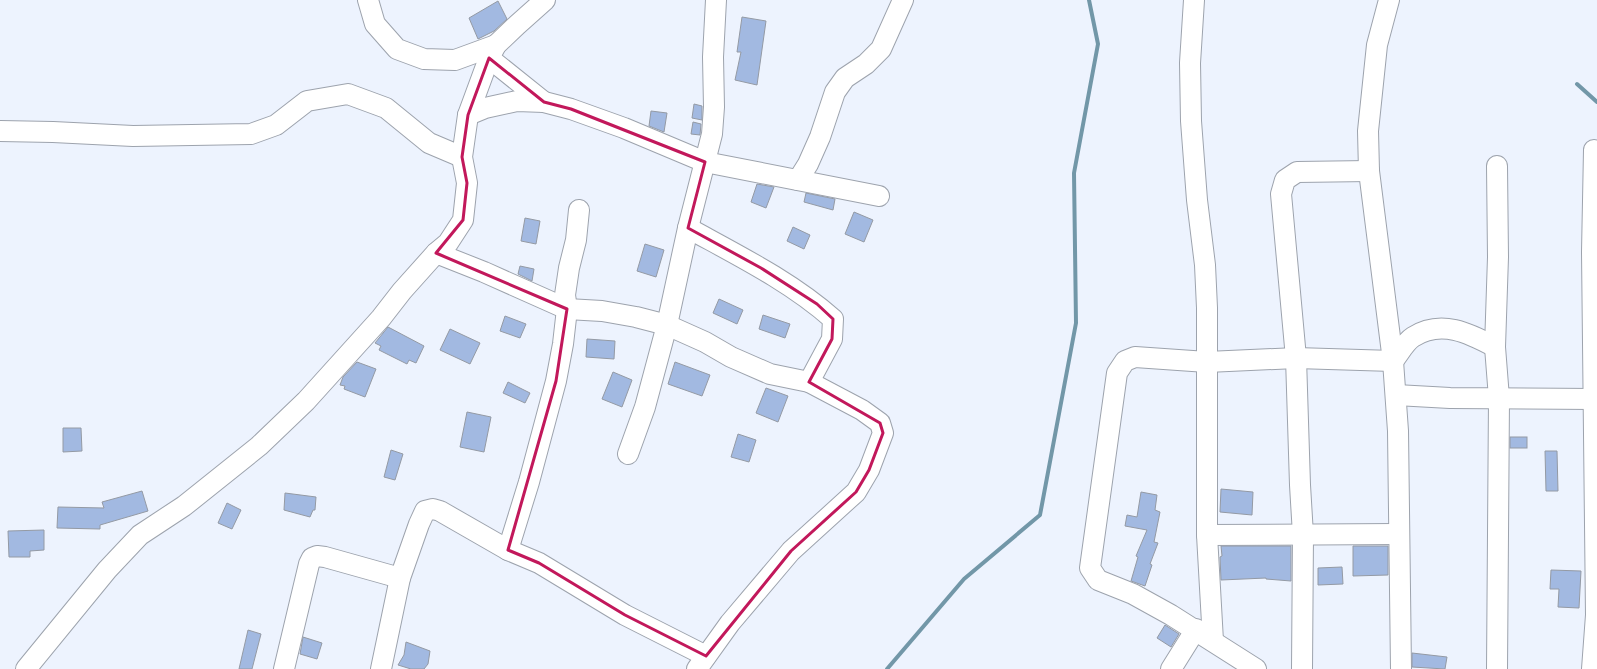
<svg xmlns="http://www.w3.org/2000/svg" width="1597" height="669" viewBox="0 0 1597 669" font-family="'Work Sans',sans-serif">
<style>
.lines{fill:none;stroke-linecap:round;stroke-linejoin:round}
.stream{stroke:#7297a8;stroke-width:4}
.building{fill:#a2b9e1;stroke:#949aa4}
.minor-casing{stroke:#9da3ad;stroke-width:22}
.minor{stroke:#fff;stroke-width:20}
.marked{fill:none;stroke:#c2185b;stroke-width:3;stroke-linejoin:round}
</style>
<rect width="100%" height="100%" fill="#edf3fe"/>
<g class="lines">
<!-- stream -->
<g class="stream">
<polyline points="1577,84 1597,102"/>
<polyline points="887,669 964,579 1040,515 1076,323 1074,173 1098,44 1089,0"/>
</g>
</g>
<!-- building -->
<g class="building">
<polygon points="498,1 507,19 494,31 478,39 469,18"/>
<polygon points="742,17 766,21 757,85 735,80 741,52 737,52"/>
<polygon points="694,104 702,106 702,120 692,118"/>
<polygon points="651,111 667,113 664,132 649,126"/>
<polygon points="693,122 701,124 700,135 691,134"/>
<polygon points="757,184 774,187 766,208 751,202"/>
<polygon points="806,193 835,199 833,210 804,202"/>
<polygon points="854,212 873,220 864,242 845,234"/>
<polygon points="525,218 540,221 536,244 521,241"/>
<polygon points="793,227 810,235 804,249 787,241"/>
<polygon points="645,244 664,250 656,277 637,271"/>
<polygon points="520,266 534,269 532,281 518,274"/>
<polygon points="719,299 743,310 737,324 713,313"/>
<polygon points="763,315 790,324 785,338 759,329"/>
<polygon points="505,316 526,324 520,338 500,331"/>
<polygon points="388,327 424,346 416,363 409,360 407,364 379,350 381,346 375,343"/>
<polygon points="450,329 480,343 470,364 440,350"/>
<polygon points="587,339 615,341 614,359 586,357"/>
<polygon points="357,362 376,369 365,397 344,389 345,386 340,385 343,377"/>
<polygon points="675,362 710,375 702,396 668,384"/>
<polygon points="613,372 632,380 622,407 602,399"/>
<polygon points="508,382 530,393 525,403 503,393"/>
<polygon points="766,388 788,396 778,422 756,413"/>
<polygon points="467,412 491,417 484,452 460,447"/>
<polygon points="63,428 81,428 82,451 63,452"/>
<polygon points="738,434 756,440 749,462 731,457"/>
<rect x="1510" y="437" width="17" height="11"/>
<polygon points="391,450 403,454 395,480 384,477"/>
<polygon points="1545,451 1557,451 1558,491 1546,491"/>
<polygon points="1221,489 1253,492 1252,515 1220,512"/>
<polygon points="142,491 148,511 100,525 100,529 57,528 58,507 104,508 102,502"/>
<polygon points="1141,492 1157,495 1155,510 1160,512 1154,542 1158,543 1150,564 1152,565 1145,586 1131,581 1138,557 1136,556 1147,530 1125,526 1127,515 1137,517"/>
<polygon points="285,493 316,497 315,510 313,510 310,517 284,510"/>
<polygon points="227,503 241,510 232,529 218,523"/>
<polygon points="44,530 44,550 30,551 30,557 9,557 8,531"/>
<polygon points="1221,546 1291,546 1291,581 1266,579 1266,578 1221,580 1220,557 1222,556"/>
<polygon points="1353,546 1388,546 1388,575 1353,576"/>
<polygon points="1342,567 1343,584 1318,585 1318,568"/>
<polygon points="1551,570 1581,571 1579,608 1558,607 1559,589 1550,589"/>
<polygon points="1165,625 1179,634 1171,647 1157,638"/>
<polygon points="248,630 261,634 252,669 239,669"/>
<polygon points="303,637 322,643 317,659 300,654"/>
<polygon points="406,642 430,651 428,664 424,669 411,669 398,665 404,655"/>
<polygon points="1412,653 1447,657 1445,669 1412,667"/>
</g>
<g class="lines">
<!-- minor casing -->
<g class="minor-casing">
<g id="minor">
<polyline points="368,0 375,24 397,49 424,59 455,60 496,45"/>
<polyline points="1194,0 1190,63 1191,121 1197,200 1205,265 1207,308 1207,535 1213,641"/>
<polyline points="1389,0 1377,45 1368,131 1369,171 1393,361 1398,431 1401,669"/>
<polyline points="489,58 544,102"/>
<polyline points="468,115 485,108 517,101 544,102 571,109 624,128 705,162 879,196"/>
<polyline points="0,131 53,132 133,136 251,134 276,125 307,101 348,94 386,108 429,143 462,157"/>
<polyline points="1497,166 1498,257 1495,347 1499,398 1497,669"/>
<polyline points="798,180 808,164 820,137 835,92 845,78 866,64 881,49 903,0"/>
<path d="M688 228C737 255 790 281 833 319L832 339 809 382"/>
<polyline points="436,253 484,272 567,309 602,311 636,317 667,325 705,342 731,357 770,374 809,382 862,410 880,423 883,433 869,470 856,492 791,551 730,623 697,669"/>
<polyline points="1396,395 1450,398 1595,399"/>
<polyline points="628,454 645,407 667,325 688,228 712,134 714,107 713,57 716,0"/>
<polyline points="1207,535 1398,534"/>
<polyline points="508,550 529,482 556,381 563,344 567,309 565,295 569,268 576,240 579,210"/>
<polyline points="26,669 107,570 140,535 184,506 259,446 306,401 381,318 402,291 436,253 448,243 463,220 467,183 462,157 468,115 489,58 496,45 517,25 545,0"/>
<polyline points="284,669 309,564 312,558 317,556 325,557 400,578"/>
<polyline points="381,669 400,578 419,524 425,511 433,509 440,511 508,550 539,563 625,615 706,656"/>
<polyline points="1171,669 1196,629"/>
<path d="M1256 669 1171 615 1133 594 1098 580 1090 568 1117 373 1125 361 1135 357 1207 362 1296 358 1393 361C1399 354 1405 342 1413 337 1441 319 1469 333 1495 347"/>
<polyline points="1302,669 1303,535 1300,485 1296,358 1281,194 1285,180 1297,172 1369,171"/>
<polyline points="1592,669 1596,615 1592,252 1594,150"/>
</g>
</g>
<!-- minor -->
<use href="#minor" class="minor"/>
</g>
<!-- marked area -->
<path class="marked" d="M489 58 544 102 571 109 705 162 688 228 761 268 817 304 833 319 832 339 809 382 880 423 883 433 869 470 856 492 791 551 706 656 625 615 539 563 508 550 556 381 567 309 436 253 463 220 467 183 462 157 468 115Z"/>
</svg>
